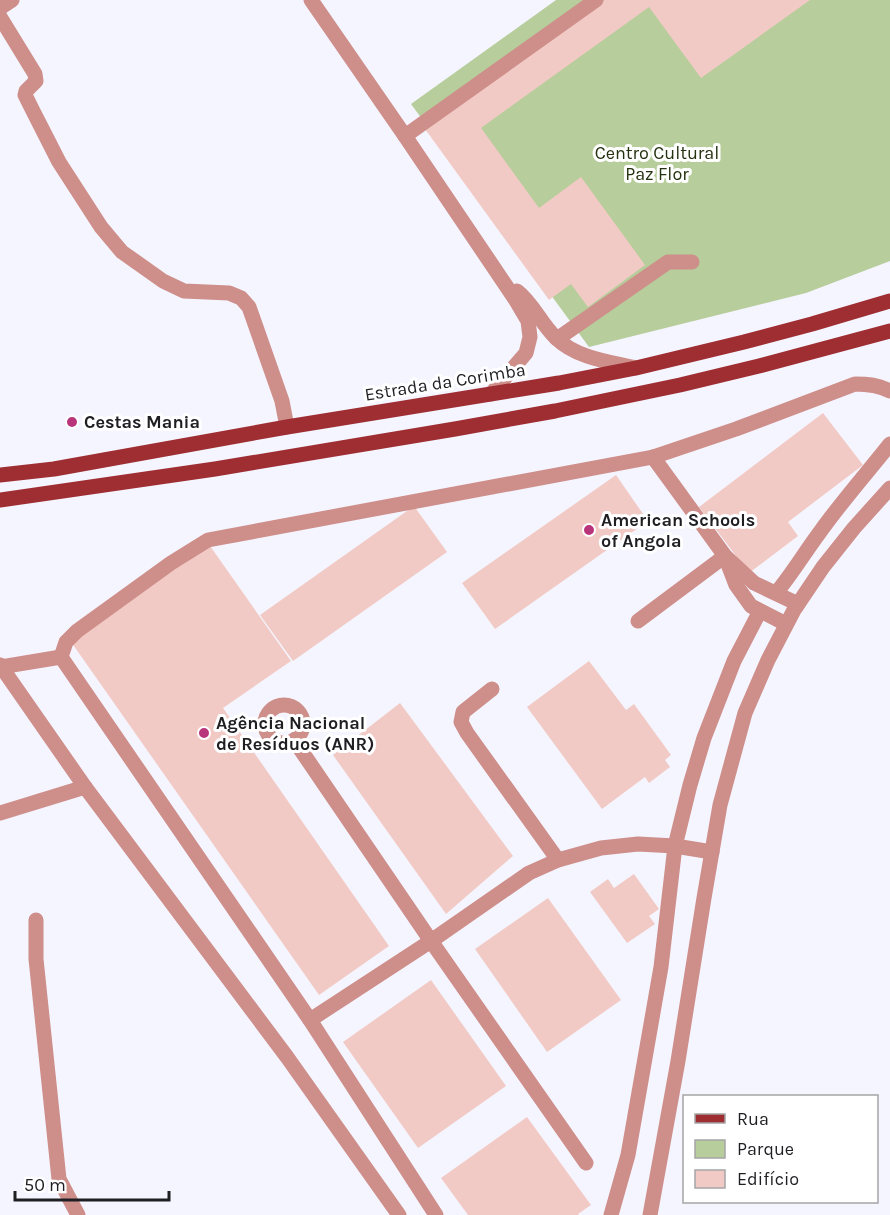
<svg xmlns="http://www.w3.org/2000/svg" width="890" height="1215" viewBox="0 0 890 1215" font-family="Karla,sans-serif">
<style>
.green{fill:#b7cd9b}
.building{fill:#f2cac5}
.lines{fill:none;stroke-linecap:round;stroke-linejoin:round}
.minor{stroke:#ce8e8a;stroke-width:15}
.major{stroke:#9f2e32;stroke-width:15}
.poi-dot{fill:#b9357b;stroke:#fff;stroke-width:2}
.labels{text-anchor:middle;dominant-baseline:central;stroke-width:6;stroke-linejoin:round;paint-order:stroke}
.park-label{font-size:18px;fill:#253210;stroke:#fff}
.street-label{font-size:18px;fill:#1f1f23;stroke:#fff}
.poi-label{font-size:18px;font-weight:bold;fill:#1f1f23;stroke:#fff;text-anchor:start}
</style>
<rect width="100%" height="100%" fill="#f5f5ff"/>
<!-- green -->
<polygon class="green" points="556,0 890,0 890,261 806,293 589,347 411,104"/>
<!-- building -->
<g class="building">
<polygon points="604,0 810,0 701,78 649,7 481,128 539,208 581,177 645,265 588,307 571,284 549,300 425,129"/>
<polygon points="823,413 863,465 788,522 798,536 749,573 699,507"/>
<polygon points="616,475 648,521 495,629 462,583"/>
<polygon points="414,506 447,552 293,661 260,615"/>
<polygon points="208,543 291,661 223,708 389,946 319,995 69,639"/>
<polygon points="589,661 626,710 634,704 671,755 665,760 670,767 649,783 645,777 602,809 527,707"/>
<polygon points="400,703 513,856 446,914 333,755"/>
<polygon points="634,874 659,909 649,916 655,924 627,943 590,892 608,879 614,888"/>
<polygon points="548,898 621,1000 547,1052 475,949"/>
<polygon points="431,980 506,1086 418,1148 343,1042"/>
<polygon points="527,1117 591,1205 578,1214 579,1215 468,1215 441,1178"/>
</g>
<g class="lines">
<!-- minor -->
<g class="minor">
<polyline points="311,0 405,136 515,299 528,321 530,337 526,353 491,394"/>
<polyline points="0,8 12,0"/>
<polyline points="0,17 35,74 36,81 26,91 25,95 33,111 59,162 101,227 122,252 163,281 184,291 229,293 241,298 249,307 282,401 287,427"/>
<polyline points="405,136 596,0"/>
<path d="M517 291C533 303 541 324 556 338 576 358 610 362 636 368"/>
<polyline points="557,339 668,262 692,262"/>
<polyline points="653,457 725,556 754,583 798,604"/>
<polyline points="726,559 736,585 751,606 786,624"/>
<path d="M776 593C792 574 805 552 820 532 842 501 867 473 890 444"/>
<polyline points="638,621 725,556"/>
<polyline points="0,665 85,787 287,1057 399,1215"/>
<polyline points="0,667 61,657"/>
<polyline points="492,689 463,712 461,722 467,733 558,860"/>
<circle cx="284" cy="724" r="19"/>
<polyline points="294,740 431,941 586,1163"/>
<polyline points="0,813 85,787"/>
<polyline points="36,920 36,959 59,1179 78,1215"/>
<polyline points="310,1020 431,941 529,873 558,860 601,848 638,844 675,846 712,852"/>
<path d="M436 1215 310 1020 61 657 66 642 77 631 171 563 208 540 653 457 736 429 855 384C868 384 878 385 890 391"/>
<polyline points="611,1215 628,1155 661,967 675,846 690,785 704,738 734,661 760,611"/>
<polyline points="650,1215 678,1061 704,898 720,805 745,713 768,660 794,610 823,567 854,528 890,488"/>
</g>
<!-- major -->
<g class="major">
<polyline points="0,475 54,469 287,427 559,383 636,368 744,342 812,324 890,301"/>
<polyline points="0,500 215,469 455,429 555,411 680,385 759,366 890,331"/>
</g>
</g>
<!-- markers -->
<g class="poi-dot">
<circle cx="72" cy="422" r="6"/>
<circle cx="589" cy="530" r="6"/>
<circle cx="204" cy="733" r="6"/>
</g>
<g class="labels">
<!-- park labels -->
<g class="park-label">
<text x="657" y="153">Centro Cultural<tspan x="657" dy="21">Paz Flor</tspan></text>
</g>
<!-- street labels -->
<g class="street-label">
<text transform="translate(445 382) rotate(-9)">Estrada da Corimba</text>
</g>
<!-- poi labels -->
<g class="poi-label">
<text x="84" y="422">Cestas Mania</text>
<text x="601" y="520">American Schools<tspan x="601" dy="21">of Angola</tspan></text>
<text x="216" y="723">Agência Nacional<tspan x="216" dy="21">de Resíduos (ANR)</tspan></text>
</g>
</g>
<!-- legend -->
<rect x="683" y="1095" width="195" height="108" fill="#ffffff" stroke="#a5a5a7" stroke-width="1.5"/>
<rect x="695" y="1114" width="30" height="9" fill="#9f2e32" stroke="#a5a5a7" stroke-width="1.5"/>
<text x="737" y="1125" font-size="18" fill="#1f1f23">Rua</text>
<rect x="695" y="1140" width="30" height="18" fill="#b7cd9b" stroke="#a5a5a7" stroke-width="1.5"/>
<text x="737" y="1155" font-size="18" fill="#1f1f23">Parque</text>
<rect x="695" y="1170" width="30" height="18" fill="#f2cac5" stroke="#a5a5a7" stroke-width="1.5"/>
<text x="737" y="1185" font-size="18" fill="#1f1f23">Edifício</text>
<!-- scale -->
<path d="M15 1191v9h154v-9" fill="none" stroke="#1f1f23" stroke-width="3"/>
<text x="24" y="1191" font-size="18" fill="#1f1f23" stroke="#ffffff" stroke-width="4.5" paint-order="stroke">50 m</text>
</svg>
